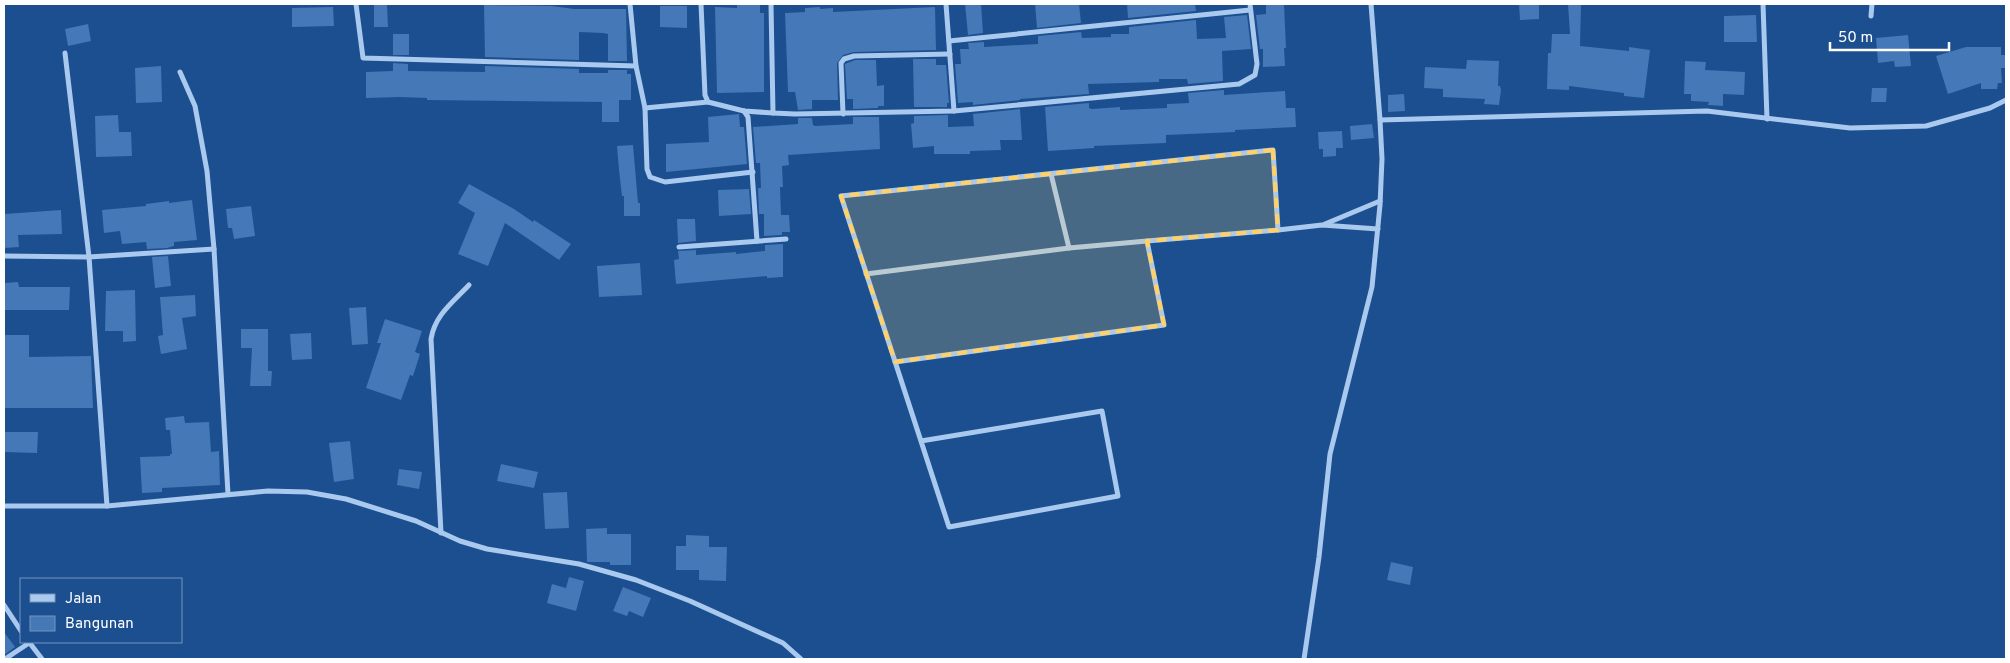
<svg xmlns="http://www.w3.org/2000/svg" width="2010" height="663" viewBox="0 0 2010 663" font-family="Overpass,sans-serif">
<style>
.building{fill:#4478b7}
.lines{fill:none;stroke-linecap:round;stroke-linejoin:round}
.minor{stroke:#a9c9ee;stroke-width:5}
.marked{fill:#ffd166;fill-opacity:0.2;stroke:#ffd166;stroke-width:4;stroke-dasharray:10 6;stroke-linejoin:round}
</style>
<rect width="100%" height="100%" fill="#1b4f8f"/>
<!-- building -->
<g class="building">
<polygon points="965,4 981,4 983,33 968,35"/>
<polygon points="1035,4 1079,4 1081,23 1037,28"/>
<polygon points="1127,4 1195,4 1196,11 1128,18"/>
<polygon points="1284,4 1286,48 1284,48 1285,66 1263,67 1263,49 1260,49 1256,15 1266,14 1266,5"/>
<polygon points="1519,4 1539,4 1539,19 1520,20"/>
<polygon points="1568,4 1581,4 1580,46 1629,51 1629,47 1650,50 1644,98 1624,96 1624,93 1569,86 1569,90 1547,89 1548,53 1551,53 1552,34 1570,34"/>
<polygon points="374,5 387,5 388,27 374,27"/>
<polygon points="484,5 552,6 574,9 626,9 627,61 608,61 608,34 603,33 579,32 579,60 485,57"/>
<polygon points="737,5 760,5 760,13 764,13 764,92 717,93 715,7 737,8"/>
<polygon points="660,6 687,6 687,28 660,27"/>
<polygon points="333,7 334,26 292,27 292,8"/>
<polygon points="820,7 820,9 833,8 833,12 935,7 936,50 854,52 843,55 837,63 838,100 812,100 812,109 798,110 795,92 788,92 785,13 805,12 805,8"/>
<polygon points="1247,15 1251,49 1222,51 1223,81 1188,84 1187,79 1159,79 1159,82 1088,84 1089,94 1020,99 1020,100 973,105 973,102 958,103 955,64 961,64 960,49 969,49 968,43 984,42 984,47 1038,44 1038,36 1081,32 1082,38 1111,37 1111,34 1129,34 1129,27 1196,20 1197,39 1226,38 1224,17"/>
<polygon points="1756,15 1757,42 1724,42 1724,16"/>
<polygon points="88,24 91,41 68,46 65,29"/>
<rect x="393" y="34" width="16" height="21"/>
<polygon points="1908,35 1911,66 1895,67 1894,61 1878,63 1876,38"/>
<polygon points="1966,47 2001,47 2001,55 2006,55 2006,68 2001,68 2002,83 1998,83 1997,89 1981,89 1981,83 1948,94 1936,56"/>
<polygon points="913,59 936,59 936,65 946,65 949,103 947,103 947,107 914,107"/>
<polygon points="855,60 876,60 877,86 884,85 884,106 878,106 878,108 853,109 853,99 847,99 845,64"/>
<polygon points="1467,60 1499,61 1498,86 1500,86 1501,90 1499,105 1484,104 1485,99 1443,97 1443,89 1424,88 1425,67 1466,69"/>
<polygon points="1685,61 1706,62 1705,70 1745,72 1744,95 1723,94 1723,106 1708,105 1709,102 1691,101 1691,94 1684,94"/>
<polygon points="393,63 408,64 408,71 485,72 485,66 579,69 579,73 608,73 608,70 627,70 627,74 631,74 631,100 619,100 619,122 602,122 602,102 427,100 427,98 400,97 366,98 366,72 393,71"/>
<polygon points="161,66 162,102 136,103 135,68"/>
<polygon points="1872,88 1887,88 1886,102 1871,102"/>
<polygon points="1224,90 1224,95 1285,91 1286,108 1295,108 1296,127 1235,130 1235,132 1166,135 1166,143 1094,146 1094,148 1048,151 1045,107 1089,103 1089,108 1092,109 1120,107 1120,110 1167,108 1167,104 1189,103 1188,93"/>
<polygon points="1404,94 1405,111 1388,112 1388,95"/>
<polygon points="1020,109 1022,140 1000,140 1001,150 970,151 970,154 934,154 934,146 913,148 911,124 914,123 914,116 948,115 948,127 974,126 973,114"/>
<polygon points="739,114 740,127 744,127 747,164 666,172 666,144 709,142 708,117"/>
<polygon points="118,115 119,132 131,132 132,156 96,157 95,116"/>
<polygon points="853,117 879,117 880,149 788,155 789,165 782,166 783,187 780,187 781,215 789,215 790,232 782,232 782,235 764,236 764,214 759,214 758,188 761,188 760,163 756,163 753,127 798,124 798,118 812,118 813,125 815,126 853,124"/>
<polygon points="1372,124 1374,138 1351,140 1350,126"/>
<polygon points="1342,131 1343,148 1336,148 1336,156 1323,157 1323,149 1319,149 1318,132"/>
<polygon points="633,145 638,203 640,203 640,216 624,216 624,196 622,196 619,170 617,146"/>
<polygon points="469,184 514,209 533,222 534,220 571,244 559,260 505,223 488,266 458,254 475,213 458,203"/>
<polygon points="749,189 751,214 719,216 718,190"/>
<polygon points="192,200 197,240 174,242 174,246 167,248 147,249 146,242 122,244 120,231 104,233 102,210 146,206 146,204 169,201 169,203"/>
<polygon points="251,206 255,236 234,239 232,228 228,228 226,209"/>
<polygon points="61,210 62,234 18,235 19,247 4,248 4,214"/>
<polygon points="677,219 695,219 696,241 678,243"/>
<polygon points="783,244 783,277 767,278 767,276 676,284 674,260 679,259 678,251 696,250 696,255 736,252 736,254 765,251 765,245"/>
<polygon points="168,256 171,286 155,288 152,257"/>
<polygon points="640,263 642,295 599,297 597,266"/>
<polygon points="18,282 19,287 70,287 69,310 4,310 5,283"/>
<polygon points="135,290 136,341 123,342 123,331 105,331 106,291"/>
<polygon points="195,295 196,316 182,318 187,349 161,354 158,336 163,335 160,297"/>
<polygon points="366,307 368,344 352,345 349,308"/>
<polygon points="385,319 422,331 415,352 420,354 413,376 410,375 401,400 366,388 381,343 377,343"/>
<polygon points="241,329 268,329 268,371 272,371 271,386 250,386 252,348 241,348"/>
<polygon points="311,333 312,359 292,360 290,334"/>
<polygon points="4,335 29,335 29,357 91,356 93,408 4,408"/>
<polygon points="184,416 185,423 209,422 211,452 219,451 220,485 162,488 162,492 142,493 140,457 170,456 170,454 172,454 170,430 166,430 165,418"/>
<polygon points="4,432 38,432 37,453 4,452"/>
<polygon points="350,441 354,479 334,482 329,443"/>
<polygon points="501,464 538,472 534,488 497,481"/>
<polygon points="399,469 422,472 419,489 397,485"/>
<polygon points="567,492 569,528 545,529 543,493"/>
<polygon points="607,528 607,534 631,534 631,565 610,565 610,562 587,562 586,529"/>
<polygon points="686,535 709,536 709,547 727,547 726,581 699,580 699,570 676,570 676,546 686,546"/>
<polygon points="1391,562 1413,567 1410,585 1387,580"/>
<polygon points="569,577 584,581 576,611 547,603 552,584 566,588"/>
<polygon points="623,587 651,598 643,617 629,611 627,616 613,611"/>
<polygon points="4,632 15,647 4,655"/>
</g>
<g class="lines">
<!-- minor -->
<g class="minor">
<polyline points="356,4 363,58 636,66"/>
<polyline points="630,4 636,66 645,108 647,169 650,177 665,182 753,172"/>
<polyline points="701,4 705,95 708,102 744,111 773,113"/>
<polyline points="771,4 773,113 795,114 954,111 1239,84 1255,75 1257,64 1250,4"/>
<polyline points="946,4 954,111"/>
<polyline points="1763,4 1767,119"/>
<polyline points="1871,16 1872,4"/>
<polyline points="949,41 1250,10"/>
<polyline points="65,53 89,257 107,506"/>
<polyline points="180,72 195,106 207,171 214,249 228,494"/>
<polyline points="645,108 708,102"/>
<polyline points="744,111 748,117 757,241"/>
<polyline points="843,114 841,63 844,59 854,56 950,54"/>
<polyline points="1380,120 1707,111 1850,128 1926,126 1990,108 2006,100"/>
<polyline points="1051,174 1069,248"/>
<polyline points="1325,224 1380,201"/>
<polyline points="1147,241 1278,230"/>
<polyline points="679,247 786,239"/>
<polyline points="4,256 89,257 214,249"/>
<polyline points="866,274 1069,248 1147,241 1164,325 895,362"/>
<polyline points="921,441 1102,411 1118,496 949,527 841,196 1273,150 1278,230 1322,225 1378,229"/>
<polyline points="4,506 107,506 268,491 307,492 346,499 416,521 460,541 487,549 579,564 636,580 690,601 783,643 801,659"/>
<path d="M441 533 431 339C435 315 452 303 469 285"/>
<polyline points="4,605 21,631"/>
<polyline points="29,642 42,659"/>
<polyline points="5,659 29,643"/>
<polyline points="1304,659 1319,557 1330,454 1372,287 1380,205 1382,159 1380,120 1371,4"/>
</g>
</g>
<!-- marked area -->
<path class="marked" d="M1273 150 1278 230 1147 241 1164 325 895 362 841 196Z"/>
<!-- border -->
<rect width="2010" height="663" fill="none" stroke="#ffffff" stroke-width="10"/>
<!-- legend -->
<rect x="20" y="578" width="162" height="65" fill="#1b4f8f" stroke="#7695bc"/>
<rect x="30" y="594" width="25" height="8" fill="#a9c9ee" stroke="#7695bc"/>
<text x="65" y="603" font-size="15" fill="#ffffff">Jalan</text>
<rect x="30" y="616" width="25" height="15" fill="#4478b7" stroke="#7695bc"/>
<text x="65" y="628" font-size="15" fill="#ffffff">Bangunan</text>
<!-- scale -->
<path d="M1830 42v8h119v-8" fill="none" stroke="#ffffff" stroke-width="2.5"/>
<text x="1838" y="42" font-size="15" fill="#ffffff" stroke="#1b4f8f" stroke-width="4" paint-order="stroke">50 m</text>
</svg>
